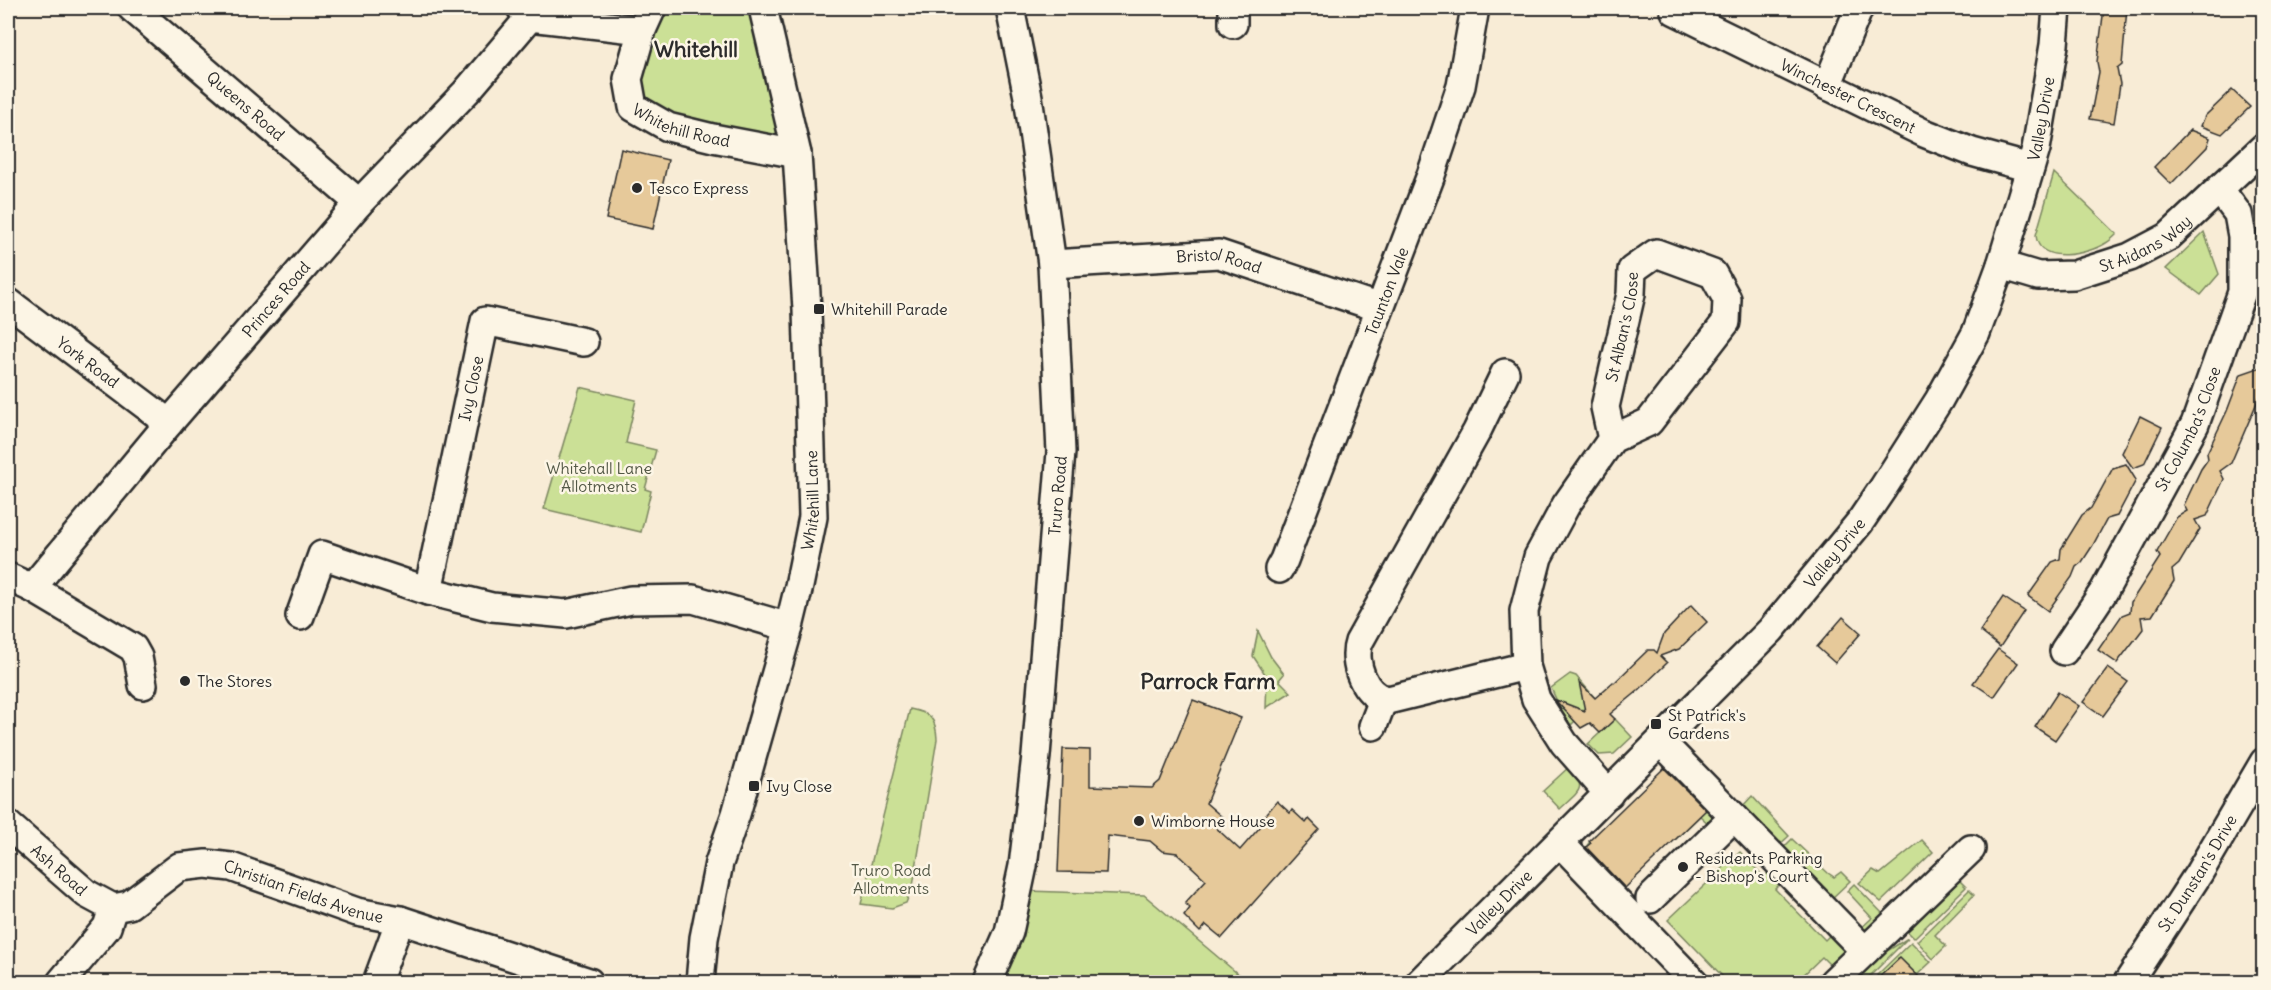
<svg xmlns="http://www.w3.org/2000/svg" width="2271" height="990" viewBox="0 0 2271 990" font-family="Delius,sans-serif">
<style>
.green{fill:#cbe096;stroke:#7b8660;stroke-width:1.5}
.building{fill:#e6c99a;stroke:#2b2b2b;stroke-width:1.5}
.lines{fill:none;stroke-linecap:round;stroke-linejoin:round}
.minor-casing{stroke:#2b2b2b;stroke-width:32}
.minor{stroke:#fcf5e5;stroke-width:27}
.poi-dot{fill:#2b2b2b;stroke:#fcf5e5;stroke-width:2}
.labels{text-anchor:middle;dominant-baseline:central;stroke-width:5;stroke-linejoin:round;paint-order:stroke}
.street-label{font-size:16px;fill:#2b2b2b;stroke:#fcf5e5}
.poi-label{font-size:16px;fill:#2b2b2b;stroke:#fcf5e5;text-anchor:start}
.park-label{font-size:16px;fill:#535846;stroke:#fcf5e5}
.district-label{font-size:22px;font-weight:bold;fill:#2b2b2b;stroke:#fcf5e5}
</style>
<rect width="100%" height="100%" fill="#f8ecd6"/>
<filter id="ink" filterUnits="userSpaceOnUse"><feTurbulence type="fractalNoise" baseFrequency=".0167" numOctaves="2"/><feDisplacementMap in="SourceGraphic" scale="12" xChannelSelector="R" yChannelSelector="G"/><feConvolveMatrix kernelMatrix="1 2 1 2 8 2 1 2 1" color-interpolation-filters="sRGB"/></filter>
<g filter="url(#ink)">
<!-- green -->
<g class="green">
<polygon points="663,8 752,8 780,139 699,120 679,120 651,103 643,91 641,77"/>
<path d="M2054 173 2117 234C2114 237 2110 241 2106 243 2089 254 2038 266 2036 235Z"/>
<polygon points="2204,232 2219,274 2201,295 2166,269"/>
<polygon points="580,387 636,400 626,443 656,450 645,489 651,491 641,532 544,509"/>
<polygon points="1258,631 1271,657 1284,674 1279,680 1291,692 1266,708 1267,677 1253,656"/>
<polygon points="1570,674 1576,676 1595,698 1573,719 1575,721 1571,725 1561,710 1551,688"/>
<path d="M910 709C930 713 936 718 937 739L913 886 906 903 892 908 861 904Z"/>
<polygon points="1615,719 1632,737 1614,754 1599,755 1588,744"/>
<path d="M1570 766C1588 789 1579 791 1560 809L1543 791Z"/>
<polygon points="1752,796 1789,836 1778,846 1741,808"/>
<polygon points="1708,799 1720,810 1711,826 1700,816 1675,840 1672,837 1620,887 1588,853 1586,847 1595,835 1602,842 1592,854 1616,878 1622,880"/>
<polygon points="1792,839 1828,873 1834,877 1841,872 1850,881 1830,900 1782,849"/>
<polygon points="1922,840 1933,852 1881,902 1859,883 1873,870 1880,874"/>
<polygon points="1740,852 1764,877 1774,867 1785,879 1775,889 1825,940 1835,930 1844,945 1842,957 1833,968 1822,957 1796,982 1728,982 1668,920"/>
<polygon points="1951,872 1966,887 1914,938 1905,929"/>
<polygon points="1854,884 1884,915 1868,935 1860,929 1872,918 1847,891"/>
<polygon points="1969,890 1974,895 1935,935 1946,946 1933,959 1917,941"/>
<polygon points="1028,891 1144,895 1244,979 1241,982 1002,982 1019,941"/>
<polygon points="1908,938 1864,982 1840,982 1882,948 1889,950"/>
<polygon points="1911,942 1931,962 1917,975 1899,958 1879,978 1877,975"/>
</g>
<!-- building -->
<g class="building">
<polygon points="2104,8 2127,8 2122,65 2117,69 2120,84 2114,123 2090,119 2099,72 2097,62"/>
<polygon points="2232,90 2250,107 2222,134 2201,126 2205,116"/>
<polygon points="2190,130 2210,138 2207,147 2171,184 2154,167"/>
<polygon points="621,149 668,160 653,229 606,219"/>
<polygon points="2264,366 2264,386 2231,463 2220,471 2224,479 2207,516 2195,520 2200,529 2179,564 2172,570 2174,581 2152,616 2141,617 2143,629 2117,663 2098,650 2122,615 2130,612 2131,602 2160,557 2157,552 2177,517 2187,511 2184,505 2201,469 2208,459 2207,453 2227,411 2241,374"/>
<polygon points="2140,416 2162,427 2144,464 2133,468 2122,453"/>
<polygon points="2126,464 2136,480 2117,516 2107,519 2093,545 2082,562 2076,567 2072,577 2048,611 2028,596 2052,562 2060,559 2061,549 2082,515 2091,508 2113,468"/>
<polygon points="2003,597 2024,611 2000,647 1980,631"/>
<polygon points="1691,605 1707,622 1679,649 1660,656 1667,663 1638,691 1610,714 1615,719 1600,733 1590,723 1581,728 1557,702 1556,700 1585,711 1579,682 1595,698 1613,682 1614,683 1648,650 1654,650 1657,653 1664,634"/>
<polygon points="1843,617 1861,633 1835,663 1817,647"/>
<polygon points="1998,649 2018,663 1994,697 1973,683"/>
<polygon points="2108,668 2128,682 2103,716 2083,702"/>
<polygon points="2058,692 2079,706 2055,740 2035,727"/>
<polygon points="1193,700 1241,718 1206,803 1222,817 1214,826 1240,850 1261,826 1258,824 1277,801 1290,813 1292,810 1306,823 1309,819 1319,829 1222,938 1206,925 1200,932 1184,916 1190,908 1185,903 1206,880 1177,853 1162,851 1150,841 1108,836 1106,873 1058,872 1063,749 1090,750 1090,786 1152,788 1160,781"/>
<polygon points="1664,768 1706,810 1625,888 1586,847 1591,843 1589,841"/>
<polygon points="1900,958 1924,982 1874,982"/>
</g>
<g class="lines">
<!-- minor casing -->
<g class="minor-casing">
<g id="minor">
<path id="s1" d="M132 8 359 203"/>
<polyline points="521,8 530,17 642,30"/>
<path id="s2" d="M652 8 642 30 628 79 633 107 668 127 713 138 797 154"/>
<polyline points="1233,8 1233,24"/>
<path id="s3" d="M1674 8 1675 11 1924 133 1972 152 2030 168"/>
<polyline points="1827,86 1859,8"/>
<path id="s4" d="M1052 264 1219 254 1380 308"/>
<path id="s5" d="M2001 265 2038 276 2074 275 2130 257 2168 237 2264 147"/>
<path id="s6" d="M8 302 169 423"/>
<path d="M1505 373 1477 431 1359 642C1352 662 1364 697 1388 700L1526 666"/>
<path id="s7" d="M1279 569 1284 560 1431 175 1461 86 1475 8"/>
<polyline points="8,577 32,588 133,648 138,657 143,685"/>
<path id="s8" d="M32 588 169 423 359 203 466 92 530 17"/>
<path id="s9" d="M428 591 485 321 584 342"/>
<polyline points="300,616 322,555 428,591 492,607 566,614 631,600 693,599 789,627"/>
<path id="s10" d="M2064 651 2104 591 2195 424 2242 292V236L2238 214 2220 190"/>
<polyline points="1373,726 1383,700"/>
<polyline points="1661,742 1865,951"/>
<path id="s11" d="M1609 794 1564 743 1536 699 1526 666 1524 611 1538 557 1566 505 1612 439 1605 407 1631 294 1632 270 1656 253 1713 274 1727 299 1726 322 1649 422 1612 439"/>
<path id="s12" d="M8 825 87 894 113 908"/>
<polyline points="1560,843 1694,982"/>
<polyline points="1650,899 1734,817"/>
<path id="s13" d="M113 908 129 905 179 867 206 864 231 867 357 912 400 920 589 982"/>
<polyline points="61,982 107,927 113,908"/>
<polyline points="377,982 400,920"/>
<path id="s14" d="M700 982 704 938 719 863 736 814 789 627 799 586 813 517 807 309 797 154 763 8"/>
<path id="s15" d="M987 982 1009 932 1023 866 1036 756 1061 452 1052 264 1028 97 1010 8"/>
<path id="s16" d="M1420 982 1771 630 1860 522 1883 488 1939 400 1976 333 2001 265 2036 149 2054 45 2057 8"/>
<polyline points="1833,982 1971,849"/>
<path id="s17" d="M2128 982 2199 873 2264 762"/>
</g>
</g>
<!-- minor -->
<use href="#minor" class="minor"/>
</g>
</g>
<!-- markers -->
<g class="poi-dot">
<circle cx="637" cy="188" r="6"/>
<rect x="813" y="303" width="12" height="12" rx="3"/>
<circle cx="185" cy="681" r="6"/>
<rect x="1650" y="718" width="12" height="12" rx="3"/>
<rect x="748" y="780" width="12" height="12" rx="3"/>
<circle cx="1139" cy="821" r="6"/>
<circle cx="1683" cy="867" r="6"/>
</g>
<g class="labels">
<!-- street labels -->
<g class="street-label">
<text stroke="none"><textPath href="#s3" startOffset="196">Winchester Crescent</textPath></text>
<text stroke="none"><textPath href="#s1" startOffset="150">Queens Road</textPath></text>
<text stroke="none"><textPath href="#s16" startOffset="1083">Valley Drive</textPath></text>
<text stroke="none"><textPath href="#s2" startOffset="156">Whitehill Road</textPath></text>
<text stroke="none"><textPath href="#s5" startOffset="153">St Aidans Way</textPath></text>
<text stroke="none"><textPath href="#s4" startOffset="168">Bristol Road</textPath></text>
<text stroke="none"><textPath href="#s7" startOffset="298">Taunton Vale</textPath></text>
<text stroke="none"><textPath href="#s8" startOffset="378">Princes Road</textPath></text>
<text stroke="none"><textPath href="#s11" startOffset="520">St Alban's Close</textPath></text>
<text stroke="none"><textPath href="#s6" startOffset="100">York Road</textPath></text>
<text stroke="none"><textPath href="#s9" startOffset="207">Ivy Close</textPath></text>
<text stroke="none"><textPath href="#s10" startOffset="255">St Columba's Close</textPath></text>
<text stroke="none"><textPath href="#s15" startOffset="494">Truro Road</textPath></text>
<text stroke="none"><textPath href="#s14" startOffset="496">Whitehill Lane</textPath></text>
<text stroke="none"><textPath href="#s16" startOffset="597">Valley Drive</textPath></text>
<text stroke="none"><textPath href="#s12" startOffset="68">Ash Road</textPath></text>
<text stroke="none"><textPath href="#s17" startOffset="129">St. Dunstan's Drive</textPath></text>
<text stroke="none"><textPath href="#s13" startOffset="208">Christian Fields Avenue</textPath></text>
<text stroke="none"><textPath href="#s16" startOffset="112">Valley Drive</textPath></text>
</g>
<!-- poi labels -->
<g class="poi-label">
<text x="649" y="188">Tesco Express</text>
<text x="831" y="309">Whitehill Parade</text>
<text x="197" y="681">The Stores</text>
<text x="1668" y="715">St Patrick's<tspan x="1668" dy="18">Gardens</tspan></text>
<text x="766" y="786">Ivy Close</text>
<text x="1151" y="821">Wimborne House</text>
<text x="1695" y="858">Residents Parking<tspan x="1695" dy="18">- Bishop's Court</tspan></text>
</g>
<!-- park labels -->
<g class="park-label">
<text x="599" y="468">Whitehall Lane<tspan x="599" dy="18">Allotments</tspan></text>
<text x="891" y="870">Truro Road<tspan x="891" dy="18">Allotments</tspan></text>
</g>
<!-- district labels -->
<g class="district-label">
<text x="696" y="49">Whitehill</text>
<text x="1208" y="681">Parrock Farm</text>
</g>
</g>
<!-- margin -->
<rect width="2271" height="990" fill="none" stroke="#fcf5e5" stroke-width="30"/>
<rect x="15" y="15" width="2241" height="960" fill="none" stroke="#2b2b2b" stroke-width="2" filter="url(#ink)"/>
</svg>
